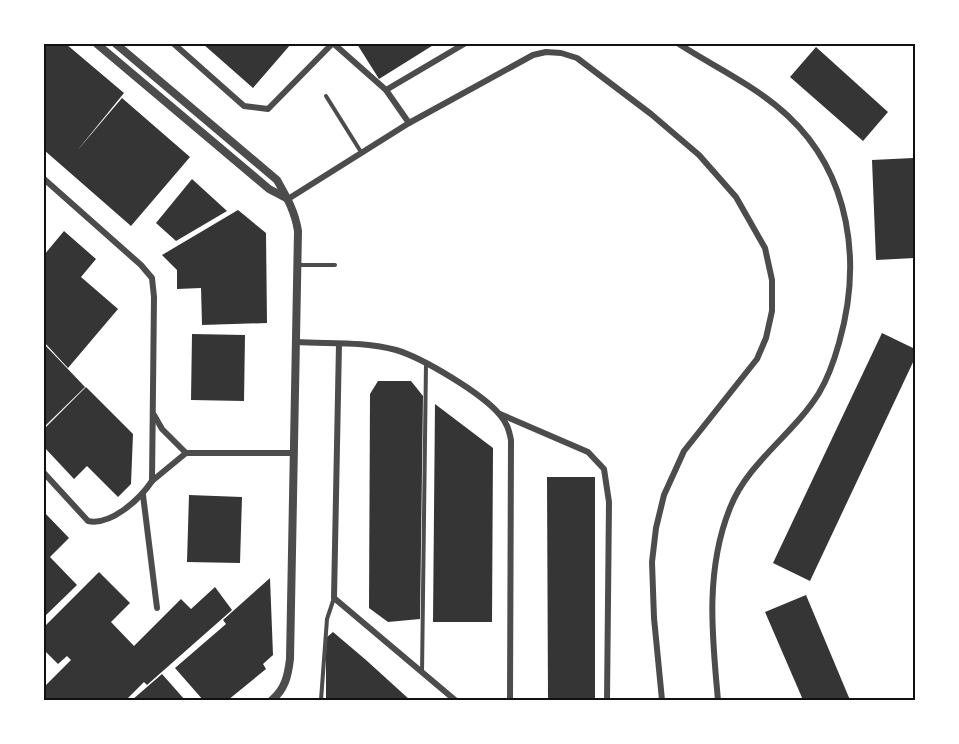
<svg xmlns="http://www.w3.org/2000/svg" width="959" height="744" viewBox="0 0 959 744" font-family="Mulish,sans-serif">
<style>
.building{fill:#353535}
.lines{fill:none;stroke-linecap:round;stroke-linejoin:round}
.service{stroke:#4c4c4c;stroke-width:4}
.minor{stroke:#4c4c4c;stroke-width:6}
.tertiary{stroke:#4c4c4c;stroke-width:8}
.neatline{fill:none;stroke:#111;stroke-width:2}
</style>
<rect width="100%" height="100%" fill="#fff"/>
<!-- building -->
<g class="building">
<polygon points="44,44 66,44 124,93 76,152 122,98 190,157 131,226 44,150"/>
<polygon points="203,44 291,44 253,88"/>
<polygon points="357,44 435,44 379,79"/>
<polygon points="816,47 888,112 863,141 790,77"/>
<polygon points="913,158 915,258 876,260 872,160"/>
<polygon points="192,179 227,211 176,241 156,223"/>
<polygon points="238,210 266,233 267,323 202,325 201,288 177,289 177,270 162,255"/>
<polygon points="64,231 96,259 81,277 118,309 68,368 44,342 44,255"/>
<polygon points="882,333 915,349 915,358 810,581 773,563"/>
<polygon points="192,334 245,335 244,401 191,400"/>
<polygon points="44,344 85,387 44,427"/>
<polygon points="378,381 411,381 423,396 420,619 388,622 369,608 370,394"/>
<polygon points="86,387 133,434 131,484 118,497 87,466 74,479 44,447 44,429"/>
<polygon points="435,404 493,448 492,622 433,622"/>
<polygon points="547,477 595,477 595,700 548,700"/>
<polygon points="189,495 242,497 240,563 187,562"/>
<polygon points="44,512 69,538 50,557 77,585 44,617"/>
<polygon points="99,572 130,603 111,622 134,646 181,599 191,609 215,587 232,610 147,685 144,682 126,700 44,700 44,687 71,660 67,656 58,664 44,650 44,627"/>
<polygon points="270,578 273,655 263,664 266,669 228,700 203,700 175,668 226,624 223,620"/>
<polygon points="806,595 850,700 803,700 765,612"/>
<polygon points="333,632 366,660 410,700 326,700 326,638"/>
<polygon points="162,674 185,700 132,700"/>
</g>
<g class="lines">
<!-- service -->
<g class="service">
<polyline points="326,96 361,152"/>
<polyline points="298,265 335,265"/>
<polyline points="422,673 426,363"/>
<polyline points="321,700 327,619 334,598"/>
</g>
<!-- minor -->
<g class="minor">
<polyline points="174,44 244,106 268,109 332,44"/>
<polyline points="334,44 386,90 409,123"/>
<path d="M679 44C716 68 756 86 788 116 851 175 862 263 839 343 834 361 828 378 819 393 793 435 748 462 730 508 705 570 712 636 718 700"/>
<polyline points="386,90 464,44"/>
<path d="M44 179 141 265 152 278 154 297 152 481C140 499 111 526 88 521L44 473"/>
<polyline points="288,199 409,123 533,55 546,52 561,53 577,58 651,114 699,155 736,197 765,248 772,280 772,311 766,338 757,359 684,451 664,495 656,528 652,562 654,618 662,700"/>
<path d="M296 342C329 344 364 341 396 350 423 358 483 394 500 415 507 423 509 430 511 440L510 700"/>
<polyline points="339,344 334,598 455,700"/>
<polyline points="500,414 588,452 604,469 609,502 607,700"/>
<polyline points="154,415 162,429 186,453"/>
<polyline points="186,453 293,453"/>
<polyline points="152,481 186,453"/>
<polyline points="143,495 157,608"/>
</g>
<!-- tertiary -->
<g class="tertiary">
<polyline points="97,44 269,189 288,199"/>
<path d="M116 44 277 180C286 196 295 211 298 231L290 659C288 676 285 689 272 700"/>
</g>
</g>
<!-- border -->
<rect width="959" height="744" fill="none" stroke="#ffffff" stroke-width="90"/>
<rect x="45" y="45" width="869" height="654" class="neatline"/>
</svg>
